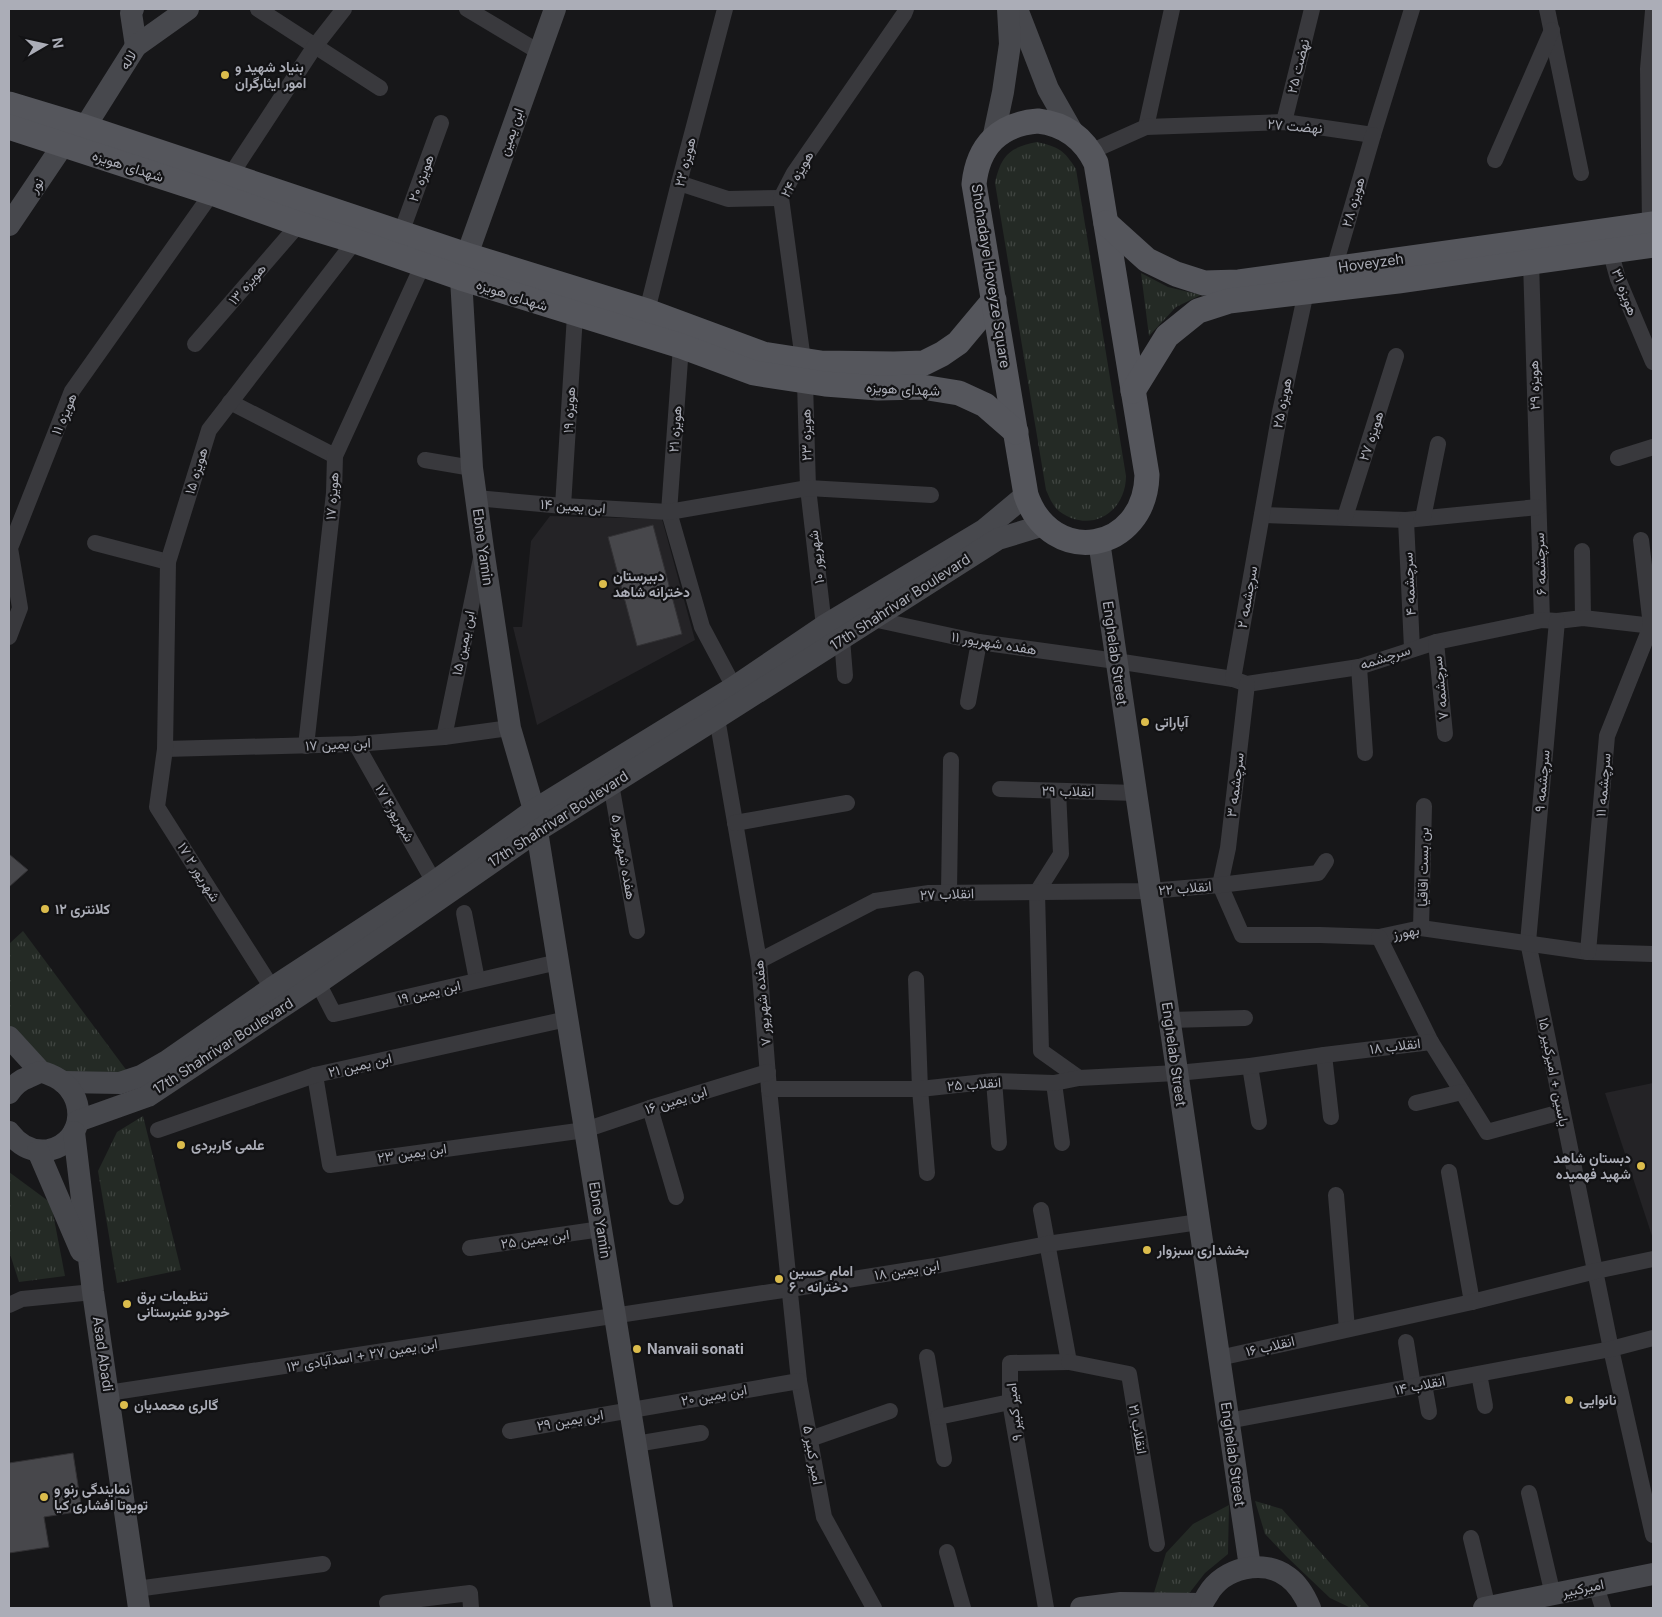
<svg xmlns="http://www.w3.org/2000/svg" width="1662" height="1617" viewBox="0 0 1662 1617" font-family="Inter,Vazirmatn,sans-serif">
	<style>
		.built { fill: #242326 }
		.grass { fill: url(#grass-tufts) }
		.building { fill: #47474b; stroke: #323134 }
		.lines { fill: none; stroke-linecap: round; stroke-linejoin: round }
		.street { stroke: #39393d; stroke-width: 16 }
		.secondary { stroke: #47484d; stroke-width: 22 }
		.primary { stroke: #55565c; stroke-width: 25 }
		.poi-dot { fill: #dbbc4c; stroke: #121214; stroke-width: 2 }
		.labels { text-anchor: middle; stroke-width: 4.5; stroke-linejoin: round; paint-order: stroke }
		.street-label { font-size: 14px; fill: #abadb7; stroke: #121214 }
		.poi-label { font-size: 14px; font-weight: bold; fill: #abadb7; stroke: #121214; text-anchor: start }
	</style>
	<defs>
		<pattern id="grass-tufts" width="24" height="20" patternUnits="userSpaceOnUse" patternTransform="scale(1.25)"><rect width="24" height="20" fill="#242a25"/><path d="M3 7l-1-3M5 7V3M7 7l1-3M15 17l-1-3M17 17v-4M19 17l1-3" fill="none" stroke="#414642"/></pattern>
	</defs>
	<rect width="100%" height="100%" fill="#171719"/>
	<g class="built">
		<polygon points="550,516 662,519 695,640 537,725 513,627 522,627 531,541"/>
		<polygon points="1653,1083 1653,1239 1605,1093"/>
	</g>
	<g class="grass">
		<path d="M1037,142C1059,147 1064,150 1076,169L1126,476C1126,506 1101,529 1071,518C1064,515 1057,511 1053,504C1050,500 1048,494 1046,490L995,183C1001,155 1010,147 1037,142Z"/>
		<polygon points="1141,273 1168,287 1201,295 1176,307 1149,336"/>
		<polygon points="23,931 130,1075 60,1075 29,1047 9,1025 9,944"/>
		<polygon points="143,1116 181,1270 117,1283 98,1171 117,1132"/>
		<polygon points="9,1172 51,1203 65,1276 19,1282 9,1251"/>
		<polygon points="1255,1501 1282,1509 1370,1608 1351,1608 1330,1598 1287,1557 1265,1534"/>
		<polygon points="1229,1505 1228,1554 1205,1573 1187,1596 1153,1596 1166,1553 1193,1524"/>
	</g>
	<g class="building">
		<polygon points="653,525 682,634 637,646 608,537"/>
		<polygon points="9,854 28,870 9,887"/>
		<polygon points="73,1453 82,1511 44,1517 49,1547 9,1553 9,1463"/>
	</g>
	<g class="lines">
		<g class="street">
			<polyline points="258,9 380,88"/>
			<polyline points="467,9 539,52"/>
			<polyline points="1547,9 1581,173"/>
			<polyline points="1284,122 1312,9"/>
			<polyline points="1146,127 1172,9"/>
			<polyline points="1090,152 1146,127 1284,122 1373,135 1412,9"/>
			<polyline points="1495,160 1552,30"/>
			<polyline points="230,176 315,46 344,9"/>
			<polyline points="679,183 728,199 781,198"/>
			<polyline points="1650,224 1648,69 1653,11"/>
			<polyline points="401,233 441,123"/>
			<polyline points="1610,250 1618,279 1653,362"/>
			<polyline points="1531,262 1542,620"/>
			<polyline points="1334,269 1373,135"/>
			<polyline points="647,311 679,183 725,9"/>
			<polyline points="195,344 299,224"/>
			<polyline points="681,346 669,512 702,627 734,687"/>
			<polyline points="803,360 781,198 794,173 904,14 906,9"/>
			<polyline points="805,382 808,488 824,626"/>
			<polyline points="230,402 335,456"/>
			<polyline points="1618,458 1653,447"/>
			<polyline points="425,460 472,468"/>
			<polyline points="476,498 563,506 669,512 808,488 931,495"/>
			<polyline points="563,506 575,315"/>
			<polyline points="1262,515 1406,520 1538,507"/>
			<polyline points="1345,517 1396,356"/>
			<polyline points="1423,518 1438,444"/>
			<polyline points="1406,520 1412,649"/>
			<polyline points="95,543 168,562"/>
			<polyline points="1582,551 1583,618"/>
			<polyline points="873,619 979,642 1116,661 1233,679 1247,684 1359,667 1436,642 1542,620 1557,621 1583,618 1653,626"/>
			<polyline points="1557,621 1528,942 1611,1349 1653,1535"/>
			<polyline points="9,637 20,608 10,548 72,391 212,193"/>
			<polyline points="842,639 845,676"/>
			<polyline points="1436,642 1445,734"/>
			<polyline points="1359,667 1365,753"/>
			<polyline points="1233,679 1280,412 1306,292"/>
			<polyline points="968,702 979,642"/>
			<polyline points="717,718 759,961 769,1089 799,1381 824,1517 874,1608"/>
			<polyline points="444,737 481,558"/>
			<polyline points="356,744 434,882"/>
			<polyline points="306,746 334,493 335,456 423,264"/>
			<polyline points="165,749 356,744 444,737 510,728"/>
			<polyline points="611,784 637,931"/>
			<polyline points="1000,789 1136,793"/>
			<polyline points="1058,791 1061,854 1037,892 1041,1051 1079,1078"/>
			<polyline points="735,823 847,803"/>
			<polyline points="1220,885 1242,935 1320,935 1379,937 1421,928 1588,952 1653,954"/>
			<polyline points="1220,885 1228,848 1247,684"/>
			<polyline points="949,892 951,760"/>
			<polyline points="464,913 477,980"/>
			<polyline points="1421,928 1424,806"/>
			<polyline points="1379,937 1431,1042"/>
			<polyline points="1588,952 1607,736 1651,626 1641,540"/>
			<polyline points="759,961 875,901 929,893 1150,891 1220,885 1318,873 1326,861"/>
			<polyline points="916,979 920,1089 927,1173"/>
			<polyline points="318,983 334,1014 558,962"/>
			<polyline points="272,988 157,807 165,749 168,562 209,430 355,241"/>
			<polyline points="1169,1020 1245,1018"/>
			<polyline points="1324,1055 1331,1117"/>
			<polyline points="1250,1066 1259,1122"/>
			<polyline points="315,1075 330,1165 585,1130 650,1108 768,1072"/>
			<polyline points="994,1081 999,1143"/>
			<polyline points="1054,1083 1062,1143"/>
			<polyline points="769,1089 920,1089 994,1081 1054,1083 1079,1078 1177,1073 1250,1066 1324,1055 1431,1042 1487,1132 1561,1112"/>
			<polyline points="1416,1103 1462,1092"/>
			<polyline points="650,1108 676,1197"/>
			<polyline points="158,1130 315,1075 567,1019"/>
			<polyline points="1449,1172 1472,1302"/>
			<polyline points="1336,1195 1347,1329"/>
			<polyline points="1041,1210 1069,1362 1010,1363 1010,1402 1046,1608"/>
			<polyline points="470,1248 601,1229"/>
			<polyline points="9,1305 22,1299 93,1292"/>
			<polyline points="1406,1342 1413,1386"/>
			<polyline points="927,1357 944,1459"/>
			<polyline points="1219,1358 1472,1302 1596,1271 1653,1259"/>
			<polyline points="1069,1362 1129,1374 1157,1544"/>
			<polyline points="1479,1374 1485,1406"/>
			<polyline points="1424,1384 1429,1412"/>
			<polyline points="108,1393 790,1289 935,1266 1047,1244 1199,1222"/>
			<polyline points="938,1417 1010,1402"/>
			<polyline points="1228,1421 1611,1349 1653,1338"/>
			<polyline points="510,1431 799,1381"/>
			<polyline points="810,1439 890,1411"/>
			<polyline points="636,1444 701,1433"/>
			<polyline points="1529,1493 1553,1595"/>
			<polyline points="1471,1538 1488,1608"/>
			<polyline points="947,1552 963,1608"/>
			<polyline points="1596,1586 1603,1608"/>
			<polyline points="136,1589 323,1564"/>
			<polyline points="387,1603 470,1593 471,1608"/>
		</g>
		<g class="secondary">
			<polyline points="133,9 131,13 136,46"/>
			<polyline points="1017,9 1048,89 1073,133"/>
			<polyline points="85,127 136,46 188,9"/>
			<polyline points="993,139 1003,92 1010,44 1008,9"/>
			<polyline points="9,225 63,145"/>
			<polyline points="467,255 555,9"/>
			<polyline points="461,278 472,468 483,549 510,728 534,810 537,831 662,1608"/>
			<polyline points="1099,541 1250,1567"/>
			<polyline points="9,1037 41,1072"/>
			<polyline points="63,1082 120,1083 141,1076 167,1061 272,988 434,882 534,810 734,687 824,626 984,530 1026,495"/>
			<path d="M9,1093C14,1085 20,1080 29,1077C33,1075 37,1073 40,1072C45,1072 51,1075 55,1077C87,1093 87,1141 49,1150C32,1153 19,1145 9,1132"/>
			<polyline points="78,1121 148,1096 318,983 537,831 717,718 998,539 1044,525"/>
			<polyline points="74,1132 93,1292 139,1608"/>
			<polyline points="38,1151 81,1251"/>
			<polyline points="1081,1608 1121,1603 1202,1604"/>
			<path d="M1201,1608C1202,1603 1205,1599 1208,1594C1223,1568 1263,1558 1288,1577C1299,1585 1305,1596 1310,1608"/>
			<polyline points="1484,1608 1653,1574"/>
		</g>
		<g class="primary">
			<polyline points="9,104 85,127 467,255 647,311 763,354 821,363 894,364 924,363 942,354 958,343 994,300"/>
			<path d="M1038,121C1065,124 1084,138 1096,163L1147,475C1145,553 1051,568 1026,495L974,184C978,146 999,124 1038,121Z"/>
			<polyline points="9,127 212,193 299,224 355,241 461,278 681,346 754,373 825,384 878,388 922,387 959,393 985,405 1016,432"/>
			<polyline points="1106,223 1147,260 1176,274 1204,283 1239,282 1653,224"/>
			<polyline points="1133,391 1167,336 1198,311 1229,301 1398,281 1653,245"/>
		</g>
	</g>
	<g class="poi-dot">
		<circle cx="225" cy="75" r="5"/>
		<circle cx="603" cy="584" r="5"/>
		<circle cx="1145" cy="722" r="5"/>
		<circle cx="45" cy="909" r="5"/>
		<circle cx="181" cy="1145" r="5"/>
		<circle cx="1641" cy="1166" r="5"/>
		<circle cx="1147" cy="1250" r="5"/>
		<circle cx="779" cy="1279" r="5"/>
		<circle cx="127" cy="1304" r="5"/>
		<circle cx="637" cy="1349" r="5"/>
		<circle cx="1569" cy="1400" r="5"/>
		<circle cx="124" cy="1405" r="5"/>
		<circle cx="44" cy="1497" r="5"/>
	</g>
	<g class="labels">
		<g class="street-label">
			<text transform="translate(128 60) rotate(-57)" y="5">لاله</text>
			<text transform="translate(1298 66) rotate(-76)" y="5">نهضت ۲۵</text>
			<text transform="translate(1295 126) rotate(5)" y="5">نهضت ۲۷</text>
			<text transform="translate(511 132) rotate(-71)" y="5">ابن یمین</text>
			<text transform="translate(685 162) rotate(-76)" y="5">هویزه ۲۲</text>
			<text transform="translate(128 166) rotate(18)" y="5">شهدای هویزه</text>
			<text transform="translate(797 174) rotate(-60)" y="5">هویزه ۲۴</text>
			<text transform="translate(421 178) rotate(-70)" y="5">هویزه ۲۰</text>
			<text transform="translate(36 185) rotate(-56)" y="5">نور</text>
			<text transform="translate(1353 202) rotate(-74)" y="5">هویزه ۲۸</text>
			<text transform="translate(1371 263) rotate(-8)" y="5">Hoveyzeh</text>
			<text transform="translate(991 276) rotate(81)" y="5">Shohadaye Hoveyze Square</text>
			<text transform="translate(247 284) rotate(-49)" y="5">هویزه ۱۳</text>
			<text transform="translate(1625 292) rotate(69)" y="5">هویزه ۳۱</text>
			<text transform="translate(512 295) rotate(18)" y="5">شهدای هویزه</text>
			<text transform="translate(1534 385) rotate(-92)" y="5">هویزه ۲۹</text>
			<text transform="translate(903 389) rotate(3)" y="5">شهدای هویزه</text>
			<text transform="translate(1282 403) rotate(-79)" y="5">هویزه ۲۵</text>
			<text transform="translate(569 410) rotate(-87)" y="5">هویزه ۱۹</text>
			<text transform="translate(64 414) rotate(-67)" y="5">هویزه ۱۱</text>
			<text transform="translate(675 429) rotate(-86)" y="5">هویزه ۲۱</text>
			<text transform="translate(806 435) rotate(-91)" y="5">هویزه ۲۳</text>
			<text transform="translate(1371 436) rotate(-72)" y="5">هویزه ۲۷</text>
			<text transform="translate(196 471) rotate(-73)" y="5">هویزه ۱۵</text>
			<text transform="translate(332 496) rotate(-86)" y="5">هویزه ۱۷</text>
			<text transform="translate(573 506) rotate(4)" y="5">ابن یمین ۱۴</text>
			<text transform="translate(483 547) rotate(82)" y="5">Ebne Yamin</text>
			<text transform="translate(816 557) rotate(-97)" y="5">شهریور ۱۰</text>
			<text transform="translate(1540 564) rotate(-92)" y="5">سرچشمه ۶</text>
			<text transform="translate(1409 584) rotate(-93)" y="5">سرچشمه ۴</text>
			<text transform="translate(1247 597) rotate(-80)" y="5">سرچشمه ۲</text>
			<text transform="translate(900 602) rotate(-33)" y="5">17th Shahrivar Boulevard</text>
			<text transform="translate(463 643) rotate(-78)" y="5">ابن یمین ۱۵</text>
			<text transform="translate(994 643) rotate(9)" y="5">هفده شهریور ۱۱</text>
			<text transform="translate(1115 653) rotate(82)" y="5">Enghelab Street</text>
			<text transform="translate(1385 657) rotate(-18)" y="5">سرچشمه</text>
			<text transform="translate(1440 688) rotate(-96)" y="5">سرچشمه ۷</text>
			<text transform="translate(338 744) rotate(-3)" y="5">ابن یمین ۱۷</text>
			<text transform="translate(1542 781) rotate(-85)" y="5">سرچشمه ۹</text>
			<text transform="translate(1235 785) rotate(-83)" y="5">سرچشمه ۳</text>
			<text transform="translate(1603 785) rotate(-85)" y="5">سرچشمه ۱۱</text>
			<text transform="translate(1068 791) rotate(1)" y="5">انقلاب ۲۹</text>
			<text transform="translate(395 813) rotate(60)" y="5">۱۷ شهریور۴</text>
			<text transform="translate(558 819) rotate(-33)" y="5">17th Shahrivar Boulevard</text>
			<text transform="translate(624 857) rotate(80)" y="5">هفده شهریور ۵</text>
			<text transform="translate(1423 867) rotate(-89)" y="5">بن بست اقاقیا</text>
			<text transform="translate(199 872) rotate(58)" y="5">۱۷ شهریور ۲</text>
			<text transform="translate(1185 888) rotate(-5)" y="5">انقلاب ۲۲</text>
			<text transform="translate(947 894) rotate(-2)" y="5">انقلاب ۲۷</text>
			<text transform="translate(1406 932) rotate(-10)" y="5">بهورز</text>
			<text transform="translate(429 992) rotate(-13)" y="5">ابن یمین ۱۹</text>
			<text transform="translate(762 1003) rotate(-95)" y="5">هفده شهریور ۷</text>
			<text transform="translate(223 1046) rotate(-33)" y="5">17th Shahrivar Boulevard</text>
			<text transform="translate(1395 1046) rotate(-7)" y="5">انقلاب ۱۸</text>
			<text transform="translate(1174 1054) rotate(82)" y="5">Enghelab Street</text>
			<text transform="translate(360 1065) rotate(-13)" y="5">ابن یمین ۲۱</text>
			<text transform="translate(1554 1072) rotate(79)" y="5">یاسین + امیرکبیر ۱۵</text>
			<text transform="translate(974 1084) rotate(-4)" y="5">انقلاب ۲۵</text>
			<text transform="translate(676 1100) rotate(-17)" y="5">ابن یمین ۱۶</text>
			<text transform="translate(412 1153) rotate(-8)" y="5">ابن یمین ۲۳</text>
			<text transform="translate(600 1220) rotate(81)" y="5">Ebne Yamin</text>
			<text transform="translate(535 1239) rotate(-8)" y="5">ابن یمین ۲۵</text>
			<text transform="translate(907 1270) rotate(-9)" y="5">ابن یمین ۱۸</text>
			<text transform="translate(1270 1346) rotate(-13)" y="5">انقلاب ۱۶</text>
			<text transform="translate(103 1354) rotate(82)" y="5">Asad Abadi</text>
			<text transform="translate(362 1355) rotate(-9)" y="5">ابن یمین ۲۷ + اسدآبادی ۱۳</text>
			<text transform="translate(1420 1385) rotate(-11)" y="5">انقلاب ۱۴</text>
			<text transform="translate(714 1395) rotate(-10)" y="5">ابن یمین ۲۰</text>
			<text transform="translate(1014 1412) rotate(-96)" y="5">امیر کبیر ۹</text>
			<text transform="translate(570 1420) rotate(-10)" y="5">ابن یمین ۲۹</text>
			<text transform="translate(1138 1429) rotate(80)" y="5">انقلاب ۲۱</text>
			<text transform="translate(1233 1454) rotate(82)" y="5">Enghelab Street</text>
			<text transform="translate(813 1455) rotate(80)" y="5">امیر کبیر ۵</text>
			<text transform="translate(1583 1588) rotate(-12)" y="5">امیرکبیر</text>
		</g>
		<g class="poi-label">
			<text x="235" y="72">بنیاد شهید و<tspan x="235" dy="16">امور ایثارگران</tspan></text>
			<text x="613" y="581">دبیرستان<tspan x="613" dy="16">دخترانه شاهد</tspan></text>
			<text x="1155" y="727">آپاراتی</text>
			<text x="55" y="914">کلانتری ۱۲</text>
			<text x="191" y="1150">علمی کاربردی</text>
			<text x="1631" y="1163" text-anchor="end">دبستان شاهد<tspan x="1631" dy="16">شهید فهمیده</tspan></text>
			<text x="1157" y="1255">بخشداری سبزوار</text>
			<text x="789" y="1276">امام حسین<tspan x="789" dy="16">۶ . دخترانه</tspan></text>
			<text x="137" y="1301">تنظیمات برق<tspan x="137" dy="16">خودرو عنبرستانی</tspan></text>
			<text x="647" y="1354">Nanvaii sonati</text>
			<text x="1579" y="1405">نانوایی</text>
			<text x="134" y="1410">گالری محمدیان</text>
			<text x="54" y="1494">نمایندگی رنو و<tspan x="54" dy="16">تویوتا افشاری کیا</tspan></text>
		</g>
	</g>
	<rect width="1662" height="1617" fill="none" stroke="#abadb7" stroke-width="20"/>
	<g transform="translate(45 45) rotate(81)" stroke="#121214" stroke-width="4" paint-order="stroke">
	<path d="M0-4L9 19L0 12L-9 19Z" fill="#abadb7"/>
	<text y="-8" font-size="14" font-weight="bold" text-anchor="middle" fill="#abadb7">N</text>
	</g>
</svg>
